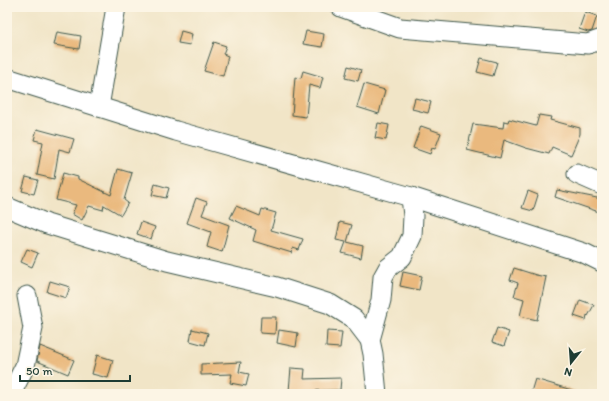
<svg xmlns="http://www.w3.org/2000/svg" width="609" height="401" viewBox="0 0 609 401" font-family="Itim,sans-serif">
	<style>
		.building { fill: #eab97e }
		.lines { fill: none; stroke-linecap: round; stroke-linejoin: round }
		.minor-casing { stroke: #3e564a; stroke-width: 21 }
		.minor { stroke: #fff; stroke-width: 19 }
	</style>
	<rect width="100%" height="100%" fill="#fcf5e5"/>
	<filter id="ink" filterUnits="userSpaceOnUse"><feTurbulence type="fractalNoise" baseFrequency=".025" numOctaves="2"/><feDisplacementMap in="SourceGraphic" scale="8" xChannelSelector="R" yChannelSelector="G"/><feConvolveMatrix kernelMatrix="1 2 1 2 8 2 1 2 1" color-interpolation-filters="sRGB"/></filter>
	<filter id="wash" filterUnits="userSpaceOnUse"><feTurbulence type="fractalNoise" baseFrequency=".012" numOctaves="4" result="noise"/><feDisplacementMap in="SourceGraphic" scale="16" xChannelSelector="R" yChannelSelector="G"/><feGaussianBlur stdDeviation="0.9" result="paint"/><feColorMatrix in="noise" values="0 0 0 0 0 0 0 0 0 0 0 0 0 0 0 0 0 1.4 0 .05"/><feComposite in="paint" operator="in"/></filter>
	<g filter="url(#wash)">
		<rect width="100%" height="100%" fill="#f1e5c7"/>
		<g id="blocks">
			<g class="building">
				<polygon points="585,12 597,16 592,31 588,32 579,29"/>
				<polygon points="181,31 192,34 190,45 178,43"/>
				<polygon points="306,31 324,34 322,47 303,44"/>
				<polygon points="57,32 81,36 79,49 54,45"/>
				<polygon points="214,42 226,46 223,54 228,56 223,76 204,71"/>
				<polygon points="481,58 497,62 493,76 477,72"/>
				<polygon points="348,66 361,70 358,81 345,78"/>
				<polygon points="303,71 323,77 320,88 309,85 306,117 292,115 295,77 301,78"/>
				<polygon points="364,84 385,90 379,114 357,107"/>
				<polygon points="415,98 431,102 428,113 412,109"/>
				<polygon points="539,115 551,117 550,120 580,128 580,134 571,155 552,147 549,154 526,148 504,140 500,158 467,150 473,124 503,128 504,121 508,122 509,119 536,126"/>
				<polygon points="378,123 389,125 386,140 375,138"/>
				<polygon points="421,126 441,133 435,149 432,148 430,154 413,148"/>
				<polygon points="37,129 74,139 70,152 59,149 54,179 37,175 43,142 34,140"/>
				<polygon points="118,169 132,173 124,200 128,203 121,215 104,205 103,210 89,206 82,220 72,214 76,205 56,200 63,173 78,177 78,179 111,195"/>
				<polygon points="26,177 38,180 34,194 22,191"/>
				<polygon points="155,184 169,188 166,198 152,195"/>
				<polygon points="557,190 602,199 602,213 555,197"/>
				<polygon points="528,191 538,195 533,211 522,208"/>
				<polygon points="196,198 207,202 202,215 229,225 222,252 207,247 211,232 187,223"/>
				<polygon points="236,206 260,216 262,209 276,213 271,230 303,239 299,250 293,248 292,253 253,241 256,230 230,218"/>
				<polygon points="141,222 155,227 151,239 137,234"/>
				<polygon points="340,222 352,225 347,242 363,246 361,258 342,253 346,242 336,240"/>
				<polygon points="27,249 38,253 32,267 21,262"/>
				<polygon points="514,268 536,275 546,277 537,320 520,316 524,299 514,296 518,283 510,280"/>
				<polygon points="403,272 422,276 419,290 400,286"/>
				<polygon points="50,281 70,287 66,298 47,292"/>
				<polygon points="580,300 594,305 588,316 587,315 586,320 574,316"/>
				<polygon points="261,317 276,317 275,334 260,333"/>
				<polygon points="497,328 509,332 504,346 492,342"/>
				<polygon points="192,329 208,333 205,345 190,341"/>
				<polygon points="279,330 298,333 296,347 277,343"/>
				<polygon points="327,331 342,332 340,348 326,347"/>
				<polygon points="40,346 74,360 68,374 37,361"/>
				<polygon points="97,355 113,360 108,378 92,374"/>
				<polygon points="241,362 239,372 249,374 246,386 230,383 232,374 201,375 201,364"/>
				<polygon points="291,368 305,369 304,379 341,378 340,390 289,391"/>
				<polygon points="535,379 575,391 575,394 537,394 531,392"/>
			</g>
		</g>
	</g>
	<g filter="url(#ink)">
		<use href="#blocks" fill-opacity="0" stroke="#3e564a" stroke-width="1"/>
		<g class="lines">
			<defs>
				<g id="minor">
					<polyline points="341,7 400,28 588,44 602,39"/>
					<polyline points="7,78 176,131 411,197 584,253 602,262"/>
					<polyline points="99,107 116,7"/>
					<polyline points="577,174 602,185"/>
					<polyline points="7,207 47,224 167,261 277,287 330,304 354,319 370,340 373,354 377,394"/>
					<polyline points="370,340 381,300 383,277 388,268 402,257 412,236 413,216 411,197"/>
					<polyline points="11,394 25,366 33,328 27,296"/>
				</g>
			</defs>
			<use href="#minor" class="minor-casing"/>
			<use href="#minor" class="minor"/>
		</g>
	</g>
	<rect width="609" height="401" fill="none" stroke="#fcf5e5" stroke-width="24"/>
	<g transform="translate(571 363) rotate(197)" stroke="#fcf5e5" stroke-width="3" paint-order="stroke">
	<path d="M0-3L7 15L0 10L-7 15Z" fill="#1f3d34"/>
	<text y="-6" font-size="11" font-weight="bold" text-anchor="middle" fill="#1f3d34">N</text>
	</g>
	<path d="M20 375v6h110v-6" fill="none" stroke="#1f3d34" stroke-width="2"/>
	<text x="26" y="375" font-size="12" fill="#1f3d34" stroke="#fcf5e5" stroke-width="3" paint-order="stroke">50 m</text>
</svg>
